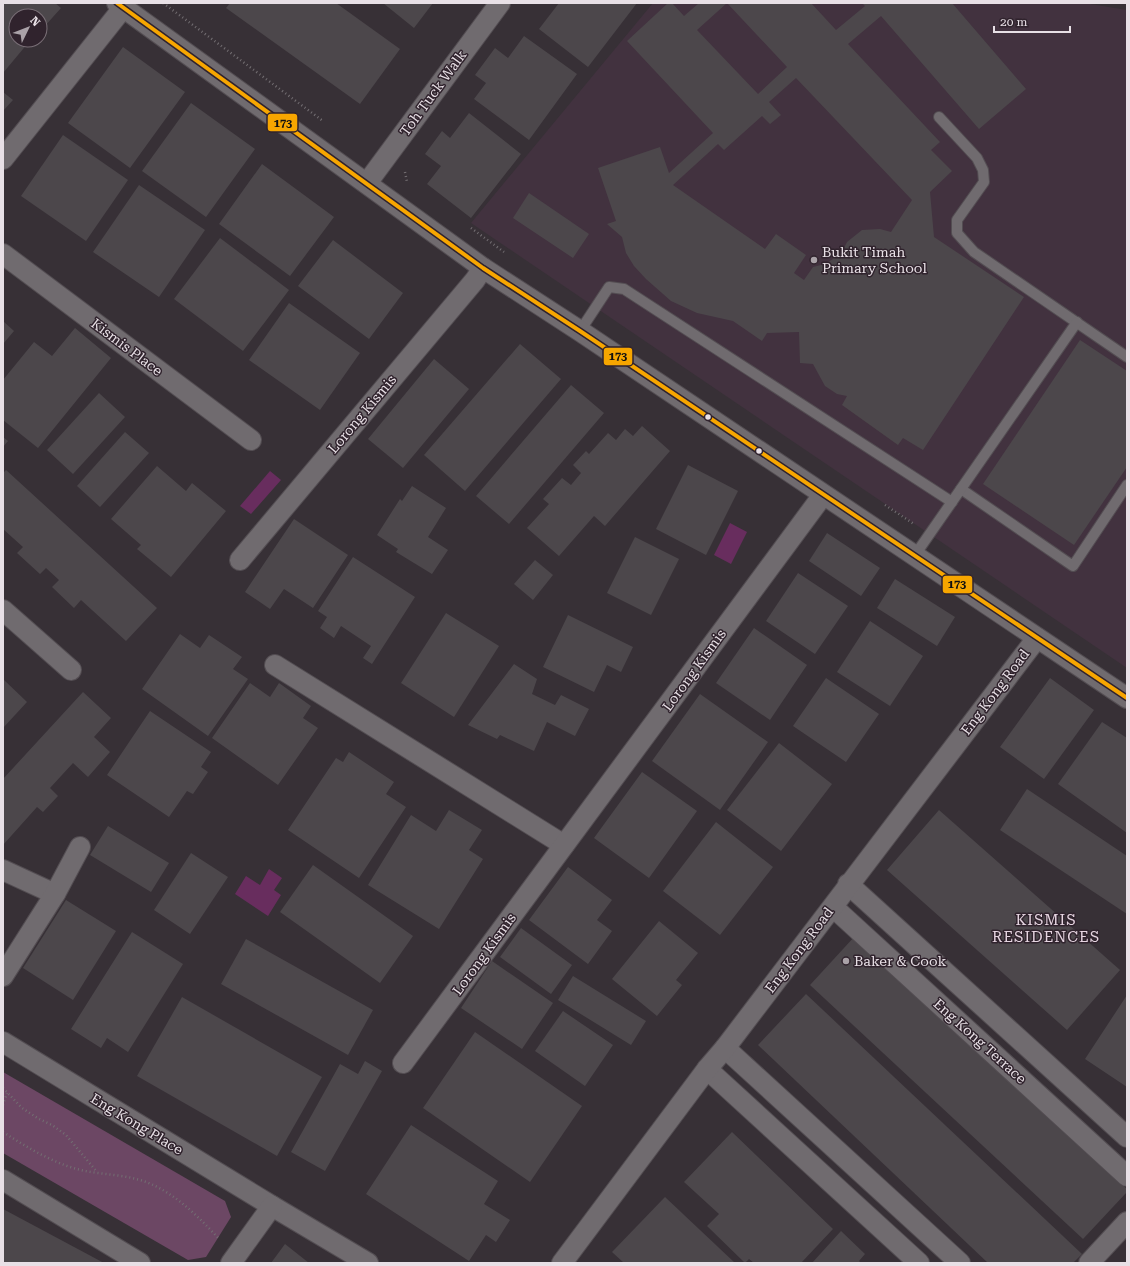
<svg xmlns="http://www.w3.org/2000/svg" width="1130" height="1266" viewBox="0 0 1130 1266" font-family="'Roboto Serif',serif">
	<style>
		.built { fill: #42323f }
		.green { fill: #6c4764 }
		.water { fill: #682d5e }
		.building { fill: #4c474b; fill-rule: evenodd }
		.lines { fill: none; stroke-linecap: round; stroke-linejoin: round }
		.lane-casing { stroke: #534d52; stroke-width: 12 }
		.street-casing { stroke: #534d52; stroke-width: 22 }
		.path { stroke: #736e72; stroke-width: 2.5; stroke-dasharray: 1 3; stroke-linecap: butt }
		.lane { stroke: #706b6f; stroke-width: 10 }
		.street { stroke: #706b6f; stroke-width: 20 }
		.bus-1-casing { stroke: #30232d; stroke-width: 7 }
		.bus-1 { stroke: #f7a600; stroke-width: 4 }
		.poi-dot { fill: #aaa2a8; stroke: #30232d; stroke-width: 1.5 }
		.bus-dot { fill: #e8e0e6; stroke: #30232d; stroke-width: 1.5 }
		.labels { text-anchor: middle; stroke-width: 3; stroke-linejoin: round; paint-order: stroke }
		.street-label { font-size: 14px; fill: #e8e0e6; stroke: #30232d }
		.poi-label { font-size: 14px; fill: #e8e0e6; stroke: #30232d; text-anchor: start }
		.neighbourhood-label { font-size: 15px; letter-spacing: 1px; fill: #e6d5e1; stroke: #30232d }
		.line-badge { stroke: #30232d; stroke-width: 1.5 }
		.pale-badge-label { font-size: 11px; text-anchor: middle; font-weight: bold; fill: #111 }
	</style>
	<rect width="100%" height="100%" fill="#373036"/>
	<polygon class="built" points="653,3 1084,3 1127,10 1127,668 471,223"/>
	<polygon class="green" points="3,1072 225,1201 231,1217 206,1257 188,1260 3,1153"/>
	<g class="water">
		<polygon points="270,471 281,480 251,514 240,506"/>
		<polygon points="730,523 747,532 731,564 714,555"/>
		<polygon points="269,869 282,878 274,890 281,895 268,916 235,894 246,876 260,885"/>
	</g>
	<g class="building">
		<polygon points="3,3 55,3 61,8 44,27 40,23 40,16 32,16 29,13 26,16 16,16 16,28 14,31 16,34 16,40 24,40 28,43 3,73"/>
		<polygon points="230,3 336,3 400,49 360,104 226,8"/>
		<polygon points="383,3 433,3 414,28"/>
		<polygon points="559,3 637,3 588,67 539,29"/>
		<path d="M668,3H672L684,16L699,3H727L697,30L758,94L787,67L727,3H811L836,30L865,6L862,3H952L1026,89L979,129L881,16L848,44L940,142L931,150L952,171L930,192L934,237L1024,297L923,450L903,438L898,445L842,405L847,396L837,394L825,386L813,364L800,363L799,332L767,333L762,341L733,321L697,313L671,301L646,279L634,266L626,253L622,237L607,224L616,221L598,168L660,147L669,173L713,133L627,41ZM796,78L912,200L891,232L880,229L862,230L847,242L842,252L833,259L825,264L813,267L804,280L794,273L806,255L776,234L765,249L673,185L718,144L724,150L762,116L770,124L781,115L769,102Z"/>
		<polygon points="524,36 577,74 529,140 474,99 486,83 475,75 495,48 508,58"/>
		<polygon points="123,47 185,92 130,168 68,123"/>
		<polygon points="3,92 13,100 3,111"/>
		<polygon points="191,103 255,149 206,217 142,171"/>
		<polygon points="469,113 521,154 471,218 427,184 441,166 425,154 442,131 450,138"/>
		<polygon points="63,135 128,180 86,241 21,196"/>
		<polygon points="262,164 334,217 290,276 219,224"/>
		<polygon points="139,185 205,230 159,297 93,252"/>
		<polygon points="529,193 589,234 573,258 513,218"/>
		<polygon points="220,238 289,290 243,351 174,299"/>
		<polygon points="333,240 403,293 369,339 298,286"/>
		<polygon points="289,303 360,353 320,410 249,360"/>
		<polygon points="3,321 14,331 3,344"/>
		<polygon points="75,328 111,358 38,448 3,420 3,380 34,342 52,356"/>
		<polygon points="1080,340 1127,371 1127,467 1074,545 983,484"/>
		<polygon points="520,344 561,379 465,491 424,455"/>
		<polygon points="434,359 469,389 403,468 368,439"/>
		<polygon points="571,385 604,413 509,524 476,496"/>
		<polygon points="99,393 125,417 73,474 47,450"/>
		<polygon points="642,426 670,451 605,526 594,516 559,556 527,528 549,504 543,499 562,478 571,485 581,473 573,465 586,451 589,454 608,433 616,440 625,429 633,436"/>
		<polygon points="125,432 149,453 100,507 77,486"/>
		<polygon points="3,437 8,441 3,447"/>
		<polygon points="688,465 738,491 706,555 656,529"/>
		<polygon points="157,466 186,491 192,483 226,511 171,577 137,549 141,545 111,519"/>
		<polygon points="6,470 157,608 126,641 81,600 74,608 52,587 59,580 46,568 40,574 17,553 23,547 3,529 3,473"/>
		<polygon points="412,486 446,508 428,537 448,550 432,574 396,552 398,549 377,535 400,499 402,501"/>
		<polygon points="294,519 348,555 313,608 284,589 270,609 245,592"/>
		<polygon points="827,533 880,568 861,596 809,561"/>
		<polygon points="635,537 679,559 651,615 607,593"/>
		<polygon points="353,557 415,597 372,664 363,658 371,646 341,626 334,638 320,628 327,617 318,611"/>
		<polygon points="535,560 553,575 533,600 514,584"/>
		<polygon points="798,573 848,606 815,654 766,621"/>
		<polygon points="895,579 955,617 937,646 877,608"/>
		<polygon points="446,613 499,646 454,717 401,683"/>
		<polygon points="568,615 633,647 621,672 607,665 594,692 543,667"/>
		<polygon points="870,621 923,656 890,706 837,672"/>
		<polygon points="754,628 807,665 770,720 716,683"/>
		<polygon points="180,634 200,648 209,635 242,657 233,669 248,679 208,736 142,689"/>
		<polygon points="514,664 537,679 532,694 555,705 561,695 589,709 575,736 547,722 534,751 500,735 497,739 468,725"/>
		<polygon points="826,678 879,714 846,762 793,726"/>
		<polygon points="1050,678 1094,710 1044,779 1000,747"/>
		<polygon points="3,679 27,702 3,728"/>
		<polygon points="250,683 270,697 279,683 311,706 303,718 318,728 278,785 212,738"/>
		<polygon points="83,692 111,718 94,737 110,752 88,777 73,763 50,788 58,796 43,812 37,807 3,845 3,779"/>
		<polygon points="700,694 768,742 720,810 652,761"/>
		<polygon points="150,711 211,752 201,767 208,772 193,794 187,791 169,817 107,775"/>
		<polygon points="1102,722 1127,738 1127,833 1058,784"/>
		<polygon points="779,743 832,784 781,851 727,810"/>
		<polygon points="349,752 394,782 386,794 406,807 359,878 288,830 336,758 343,762"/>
		<polygon points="642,772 697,811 649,878 594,838"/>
		<polygon points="1027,789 1127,856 1127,914 1000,830"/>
		<polygon points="449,810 482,830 469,850 483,859 439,929 368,885 411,815 436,831"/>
		<polygon points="939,810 1120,970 1067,1030 887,870"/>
		<polygon points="716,822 773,867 720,935 663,891"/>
		<polygon points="108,826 169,863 151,892 90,855"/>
		<polygon points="191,853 228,877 190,934 154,910"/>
		<polygon points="313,865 413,936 380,983 280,912"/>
		<polygon points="568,867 612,900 597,920 612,931 588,964 529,920"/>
		<polygon points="66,900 116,931 73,1000 23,968"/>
		<polygon points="659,921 698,953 676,980 682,985 657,1016 612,979"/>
		<polygon points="521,928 572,965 551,994 500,957"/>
		<polygon points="132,932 183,964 128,1052 107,1038 101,1048 71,1029"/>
		<polygon points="855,936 1127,1189 1127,1192 1083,1239 810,985"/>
		<polygon points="246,939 373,1010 348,1055 221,984"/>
		<polygon points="492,961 553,1003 522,1049 461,1008"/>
		<polygon points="573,976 646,1021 631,1045 558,1000"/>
		<polygon points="806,994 1082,1254 1073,1263 988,1263 758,1045"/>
		<polygon points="1127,995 1127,1087 1085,1059"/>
		<polygon points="182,997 322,1077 277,1156 137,1076"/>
		<polygon points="563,1011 613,1045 585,1086 535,1051"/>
		<polygon points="475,1032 582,1106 530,1182 423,1108"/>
		<polygon points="365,1061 382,1071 325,1171 291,1152 340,1064 358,1074"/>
		<polygon points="411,1125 498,1181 484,1204 510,1220 496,1242 486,1235 469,1261 366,1194"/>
		<polygon points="732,1132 833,1229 801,1263 754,1263 749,1259 745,1263 707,1226 719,1214 684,1182"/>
		<polygon points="665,1197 735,1263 624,1263 612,1252"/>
		<polygon points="3,1209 104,1263 3,1263"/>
		<polygon points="841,1231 865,1254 859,1261 861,1263 812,1263"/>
		<polygon points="285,1244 309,1263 271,1263"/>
	</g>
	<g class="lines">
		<defs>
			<g id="lane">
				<polyline points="939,117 977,158 983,170 984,182 957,220 957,233 974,252 1127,357"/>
				<polyline points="580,331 609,287 624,289 952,502"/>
				<polyline points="961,489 1073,566 1127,485"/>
				<polyline points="915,555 1077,322"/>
			</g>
			<g id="street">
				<polyline points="117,3 483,268 580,331 1127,698"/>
				<polyline points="3,159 123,8"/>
				<polyline points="367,183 500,3"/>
				<polyline points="3,254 251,440"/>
				<polyline points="240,560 475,280 483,268"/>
				<polyline points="3,610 71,670"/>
				<polyline points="275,665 564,845"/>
				<polyline points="3,870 55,894"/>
				<polyline points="848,884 1127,1137"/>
				<polyline points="833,907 1127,1176"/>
				<polyline points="3,976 55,894 80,847"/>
				<polyline points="3,1042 272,1206 368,1263"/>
				<polyline points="725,1048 960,1263"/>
				<polyline points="403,1063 823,495"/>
				<polyline points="707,1069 919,1263"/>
				<polyline points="3,1180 140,1263"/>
				<polyline points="231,1263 272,1206"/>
				<polyline points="562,1263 707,1069 725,1048 1037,638"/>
				<polyline points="1089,1263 1127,1222"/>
			</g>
		</defs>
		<use href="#lane" class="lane-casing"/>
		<use href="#street" class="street-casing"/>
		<g class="path">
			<polyline points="163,3 323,121"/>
			<polyline points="405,172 407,182"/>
			<polyline points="471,228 504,252"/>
			<polyline points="885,505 914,524"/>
			<polyline points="3,1088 22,1108 39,1119 52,1125 66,1135 97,1172"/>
			<polyline points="3,1105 7,1093"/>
			<path d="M3,1132C28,1148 56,1165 85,1171C107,1175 131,1175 151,1184C178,1196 200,1218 219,1239"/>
		</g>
		<use href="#lane" class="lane"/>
		<use href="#street" class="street"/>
		<defs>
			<polyline id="bus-1" points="117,3 483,268 580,331 1127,698"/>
		</defs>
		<use href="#bus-1" class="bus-1-casing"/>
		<use href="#bus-1" class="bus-1"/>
	</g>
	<g class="poi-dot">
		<circle cx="814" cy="260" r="4"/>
		<circle cx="846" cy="961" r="4"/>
	</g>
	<g class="bus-dot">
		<circle cx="708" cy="417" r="3.5"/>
		<circle cx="759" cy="451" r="3.5"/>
	</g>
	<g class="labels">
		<g class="street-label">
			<text transform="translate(433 93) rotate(-54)" y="5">Toh Tuck Walk</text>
			<text transform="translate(127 347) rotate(37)" y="5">Kismis Place</text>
			<text transform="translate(362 414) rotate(-50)" y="5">Lorong Kismis</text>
			<text transform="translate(694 670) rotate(-54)" y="5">Lorong Kismis</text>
			<text transform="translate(995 692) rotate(-53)" y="5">Eng Kong Road</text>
			<text transform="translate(799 950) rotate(-53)" y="5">Eng Kong Road</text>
			<text transform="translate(484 954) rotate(-54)" y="5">Lorong Kismis</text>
			<text transform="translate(980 1041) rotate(42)" y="5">Eng Kong Terrace</text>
			<text transform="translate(137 1124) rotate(31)" y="5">Eng Kong Place</text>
		</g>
		<g class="poi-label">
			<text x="822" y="257">Bukit Timah<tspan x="822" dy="16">Primary School</tspan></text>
			<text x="854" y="966">Baker &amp; Cook</text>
		</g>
		<g class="neighbourhood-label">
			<text x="1046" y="925">KISMIS<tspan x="1046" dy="17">RESIDENCES</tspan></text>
		</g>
	</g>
	<g class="line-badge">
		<rect x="267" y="113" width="31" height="19" rx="4" fill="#f7a600"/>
		<rect x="603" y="347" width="30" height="19" rx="4" fill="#f7a600"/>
		<rect x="942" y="575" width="31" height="19" rx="4" fill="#f7a600"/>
	</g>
	<g class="pale-badge-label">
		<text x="283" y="127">173</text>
		<text x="618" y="360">173</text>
		<text x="957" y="588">173</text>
	</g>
	<rect width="1130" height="1266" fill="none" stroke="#e8e0e6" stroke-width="8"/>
	<g transform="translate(28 28) rotate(47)"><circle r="19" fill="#30232d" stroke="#7a6f77"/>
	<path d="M0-3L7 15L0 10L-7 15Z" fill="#aaa2a8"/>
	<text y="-6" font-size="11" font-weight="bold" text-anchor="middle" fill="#e8e0e6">N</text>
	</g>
	<path d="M994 26v6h76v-6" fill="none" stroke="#e8e0e6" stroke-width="2"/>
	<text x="1000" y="26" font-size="12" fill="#e8e0e6" stroke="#30232d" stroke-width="3" paint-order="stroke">20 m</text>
</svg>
